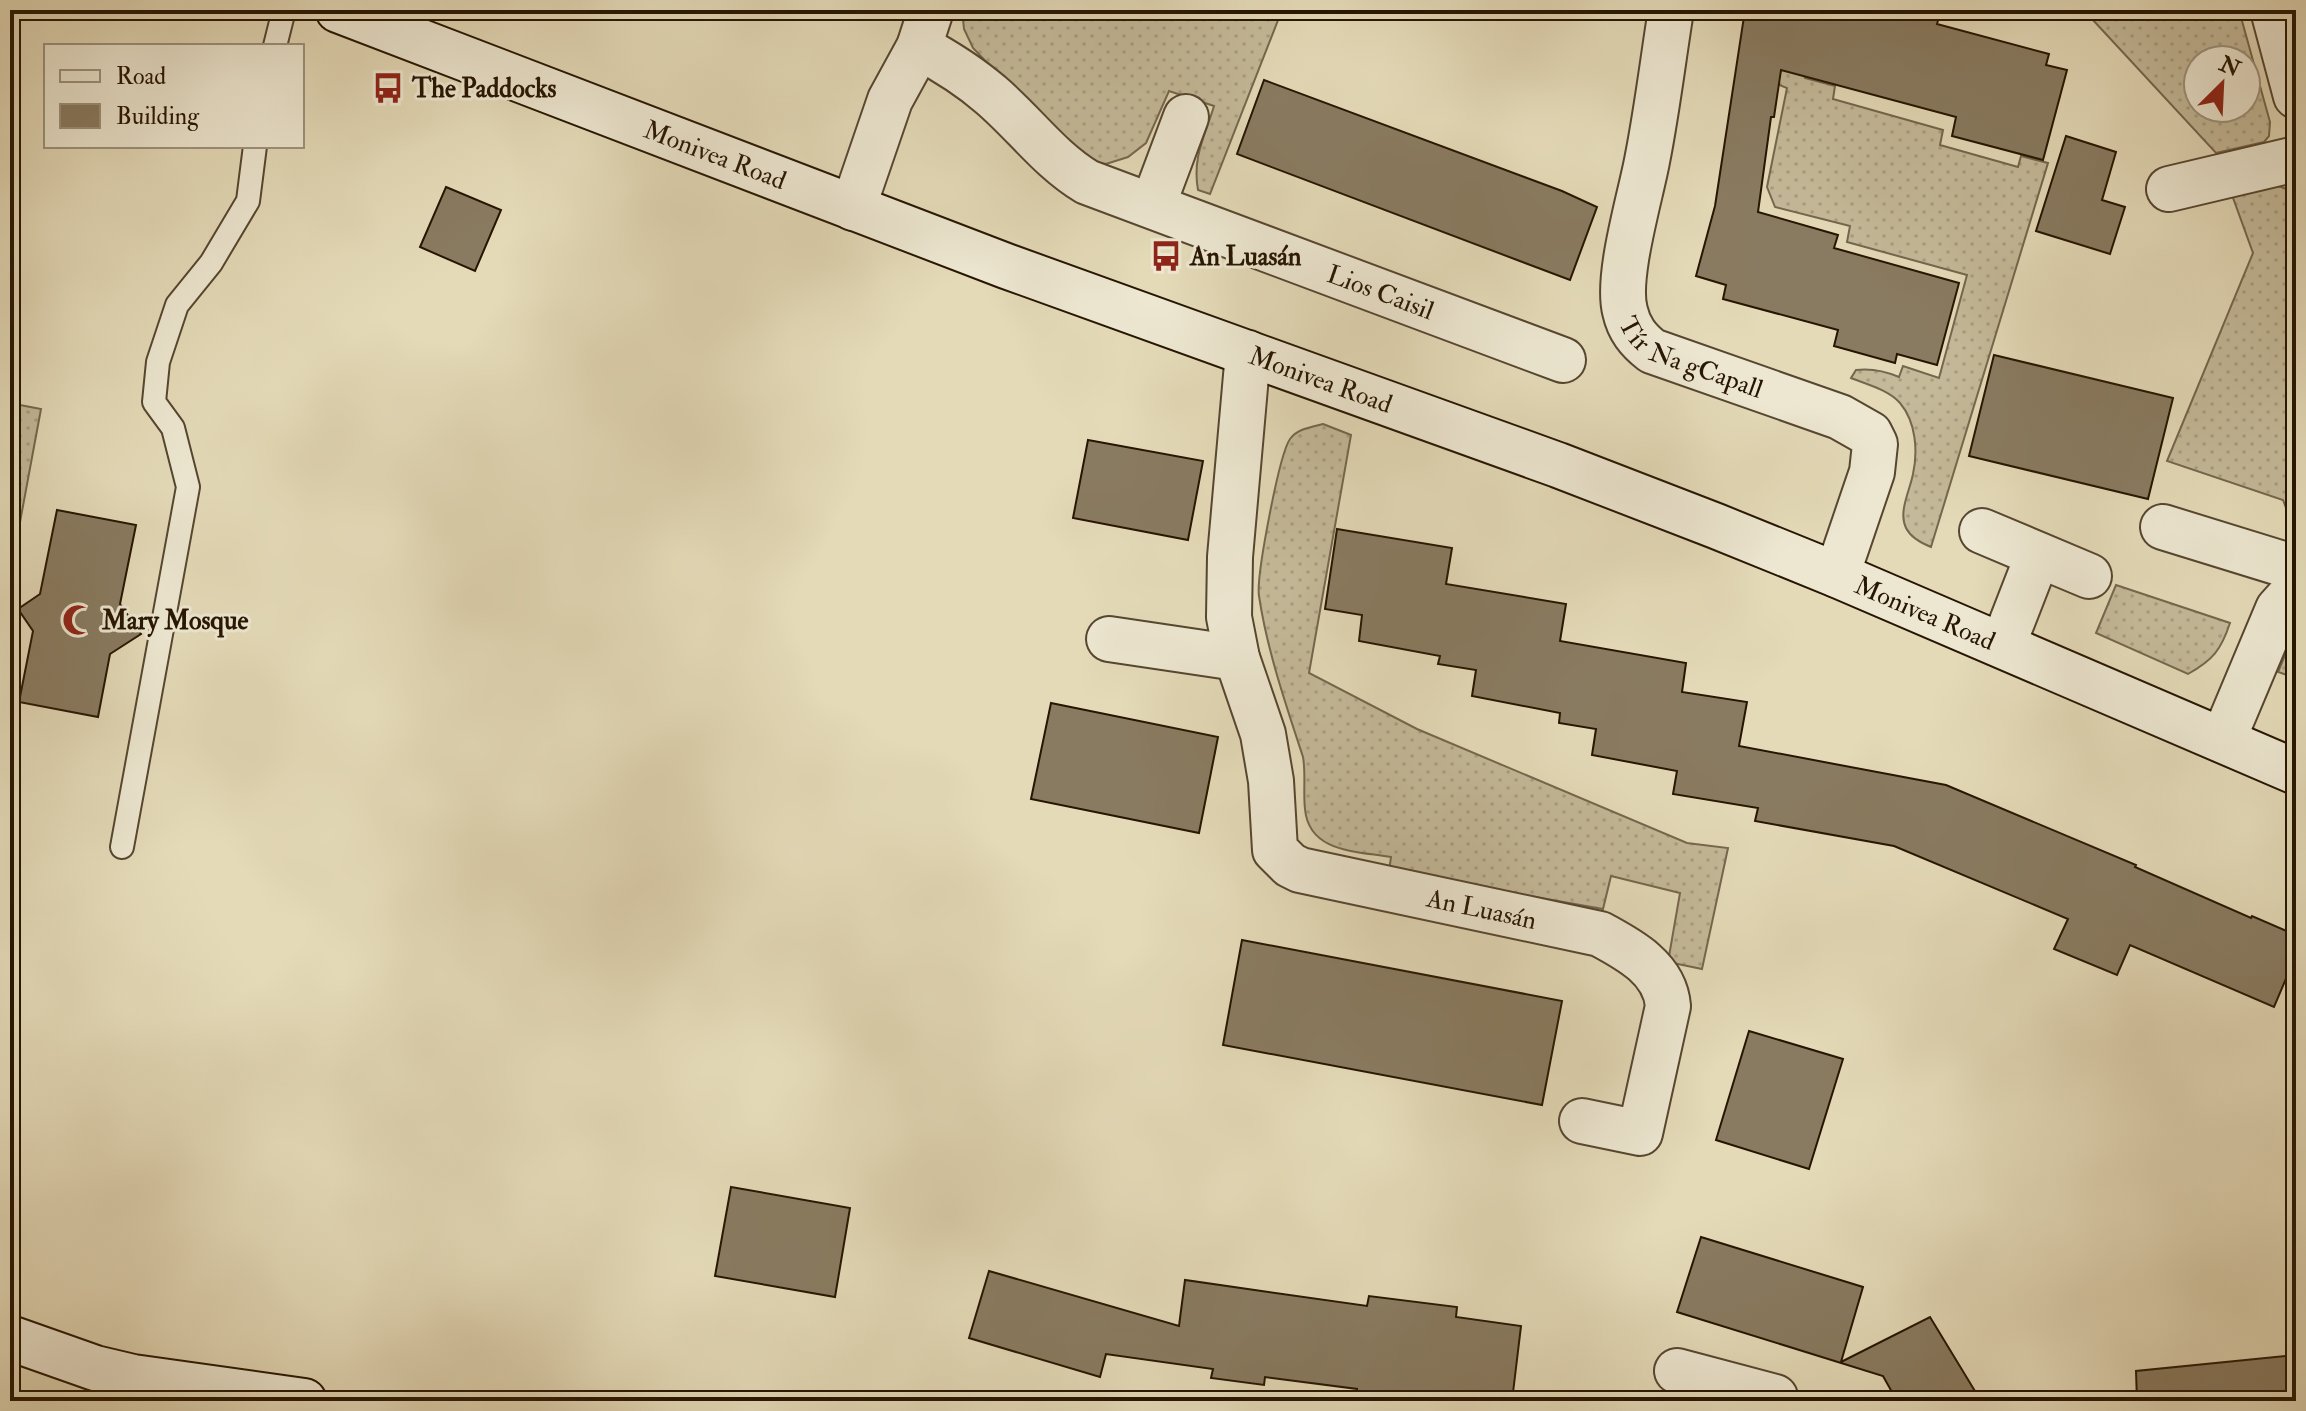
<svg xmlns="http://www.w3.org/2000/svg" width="2306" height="1411" viewBox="0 0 2306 1411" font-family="'IM FELL Double Pica',serif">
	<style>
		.grass { fill: url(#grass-dots); stroke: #75674e; stroke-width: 2; fill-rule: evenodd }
		.building { fill: #897b61; stroke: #261502; stroke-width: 2 }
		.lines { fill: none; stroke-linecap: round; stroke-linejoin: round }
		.lane-casing { stroke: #564630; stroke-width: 26 }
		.street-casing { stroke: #564630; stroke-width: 48 }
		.secondary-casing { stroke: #261502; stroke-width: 48 }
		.lane { stroke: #ede7d1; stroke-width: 22 }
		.street { stroke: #ede7d1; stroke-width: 44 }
		.secondary { stroke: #ede7d1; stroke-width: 44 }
		.labels { text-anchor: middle; stroke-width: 6; stroke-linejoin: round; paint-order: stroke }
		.poi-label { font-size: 26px; font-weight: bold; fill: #261502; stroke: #ede7d1; text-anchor: start }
		.street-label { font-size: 26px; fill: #261502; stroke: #ede7d1 }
	</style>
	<defs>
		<pattern id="grass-dots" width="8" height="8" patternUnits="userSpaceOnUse" patternTransform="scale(2)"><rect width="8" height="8" fill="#c4b999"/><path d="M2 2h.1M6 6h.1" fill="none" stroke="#a89e82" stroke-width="1.8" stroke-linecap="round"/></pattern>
	</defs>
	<rect width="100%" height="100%" fill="#e4dab8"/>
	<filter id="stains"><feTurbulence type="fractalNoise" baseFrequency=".0025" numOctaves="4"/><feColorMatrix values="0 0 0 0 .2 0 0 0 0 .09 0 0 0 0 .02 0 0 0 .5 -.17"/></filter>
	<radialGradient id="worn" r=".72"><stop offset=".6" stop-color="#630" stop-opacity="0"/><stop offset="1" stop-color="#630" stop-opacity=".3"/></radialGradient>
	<g class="grass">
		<path d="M962,10H1282L1210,194L1198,190C1192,157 1205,136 1214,106L1169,91L1146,143L1128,157L1106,164L1086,160L1057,136L973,48L964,29Z"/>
		<path d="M2095,10H2239L2270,122L2269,136L2264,142L2216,153L2092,19ZM2246,60V108H2198V60Z"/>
		<path d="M1782,66L1805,71V78L1835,86L1833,99L1943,130L1940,145L2018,167L2021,156L2048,163L1931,547C1921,543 1911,538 1906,528C1898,512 1910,490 1913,474C1918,451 1916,422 1900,403C1889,390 1866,384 1851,378L1856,370C1872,368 1885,371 1899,377L1903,366L1939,378L1967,275L1847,242L1850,226L1775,207L1767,187L1787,88L1777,84Z"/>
		<polygon points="2278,186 2287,189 2292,198 2296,218 2296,526 2291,521 2283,500 2167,461 2253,253 2232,195"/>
		<polygon points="20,405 41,409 10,576 10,470"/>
		<path d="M1323,424L1351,435L1309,673L1417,729L1687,843L1728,848L1702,969L1668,962L1680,893L1611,876L1603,909L1389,871L1391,857C1357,851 1309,853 1305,809C1303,791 1306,774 1303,757C1286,705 1267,650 1259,596C1256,577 1279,455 1290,439C1297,429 1311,427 1323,424Z"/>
		<path d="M2116,585L2230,623C2221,650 2213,660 2188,674L2096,633Z"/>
		<polygon points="2296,629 2296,717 2291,687 2293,677 2278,672"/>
	</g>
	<g class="building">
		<polygon points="1745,10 1941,10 1937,24 2049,54 2046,65 2067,70 2043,160 1952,136 1956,117 1781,70 1774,117 1771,117 1758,212 1838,235 1834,248 1959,283 1937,365 1897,354 1895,363 1834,346 1838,330 1723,299 1726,285 1696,276 1715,206"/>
		<polygon points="1264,80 1562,191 1597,207 1570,280 1237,154"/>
		<polygon points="2066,136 2116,152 2102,200 2125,207 2110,254 2036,231"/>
		<polygon points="446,187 501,210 475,271 420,247"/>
		<polygon points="1994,355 2173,398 2148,499 1969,456"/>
		<polygon points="1088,440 1203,461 1188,540 1073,518"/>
		<polygon points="57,510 136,525 120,604 141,634 110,654 98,717 19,702 33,631 18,609 40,594"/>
		<polygon points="1337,529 1452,548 1446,584 1566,604 1560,641 1686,663 1682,692 1747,702 1739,746 1946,785 2136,865 2135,867 2251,918 2252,916 2296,935 2296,955 2274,1007 2130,945 2117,975 2054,949 2068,919 1894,846 1755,821 1758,808 1673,794 1677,771 1592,755 1596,729 1559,723 1560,713 1472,696 1476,670 1438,664 1440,656 1359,641 1362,615 1325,609"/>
		<polygon points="1051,703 1218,737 1199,833 1031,799"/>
		<polygon points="1242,940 1562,1001 1542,1105 1223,1045"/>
		<polygon points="1749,1031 1843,1059 1809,1169 1716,1140"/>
		<polygon points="731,1187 850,1208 835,1297 715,1276"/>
		<polygon points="1701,1237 1863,1287 1841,1362 1930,1317 1981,1401 1897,1401 1883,1376 1677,1312"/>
		<polygon points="989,1271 1179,1326 1185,1280 1367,1306 1369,1296 1457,1307 1456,1317 1521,1326 1512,1401 1445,1393 1444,1401 1397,1401 1357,1396 1357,1389 1265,1377 1264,1385 1211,1378 1213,1369 1106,1354 1100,1377 969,1338"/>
		<polygon points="2296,1355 2296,1401 2137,1401 2136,1371"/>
	</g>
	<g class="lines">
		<defs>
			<g id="lane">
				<polyline points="275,46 284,10"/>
				<polyline points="122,847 188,487 173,428 154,402 158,362 177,305 211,263 248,201 255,146"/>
			</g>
			<g id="street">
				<path id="s1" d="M1671,10C1663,60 1657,111 1647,161C1640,198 1616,277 1625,311C1629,329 1638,340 1652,351L1840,417L1870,434L1875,444L1872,472L1837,575"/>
				<polyline points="2273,10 2296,96"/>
				<path id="s2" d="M919,47C945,61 969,76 991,95C1025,124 1049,159 1087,182L1563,360"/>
				<polyline points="2169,189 2296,159"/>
				<polyline points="1153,205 1186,117"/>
				<polyline points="853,208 890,100 919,47 931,10"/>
				<path id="s3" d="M1248,353L1230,557L1229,617L1237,658L1263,734L1271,781L1275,850L1290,865L1300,870L1600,934C1630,950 1665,969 1668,1006L1640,1133L1582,1121"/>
				<polyline points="2163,527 2296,568"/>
				<polyline points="1982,531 2089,576"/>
				<polyline points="1109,639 1237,658"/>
				<polyline points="2003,645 2038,555"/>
				<polyline points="2223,740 2278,609 2296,589"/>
				<polyline points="1677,1371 1775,1397 1775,1401"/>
			</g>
			<g id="secondary">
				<path id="s4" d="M338,10L1006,266L1558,465L1716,526L1837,575L2296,772"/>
				<polyline points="10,1338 95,1368 133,1377 304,1401"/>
			</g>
		</defs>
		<use href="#lane" class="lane-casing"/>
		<use href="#street" class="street-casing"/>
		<use href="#secondary" class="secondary-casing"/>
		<use href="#lane" class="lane"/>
		<use href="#street" class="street"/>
		<use href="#secondary" class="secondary"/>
	</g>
	<defs>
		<symbol id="bus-bare" viewBox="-9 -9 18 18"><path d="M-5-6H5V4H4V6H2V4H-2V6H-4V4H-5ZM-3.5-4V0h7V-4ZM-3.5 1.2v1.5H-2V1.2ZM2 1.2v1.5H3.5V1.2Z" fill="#8f2418" stroke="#ede7d1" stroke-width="2.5" paint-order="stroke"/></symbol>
		<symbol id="mosque-bare" viewBox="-9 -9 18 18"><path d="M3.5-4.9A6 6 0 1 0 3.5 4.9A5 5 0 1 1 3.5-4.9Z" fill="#8f2418" stroke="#ede7d1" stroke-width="2.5" paint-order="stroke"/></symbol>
	</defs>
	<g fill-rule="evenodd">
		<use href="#bus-bare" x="366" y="66" width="44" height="44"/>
		<use href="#bus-bare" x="1144" y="234" width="44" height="44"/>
		<use href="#mosque-bare" x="56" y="598" width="44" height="44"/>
	</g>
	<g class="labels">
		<g class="poi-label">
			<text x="412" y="97">The Paddocks</text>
			<text x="1190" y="265">An Luasán</text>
			<text x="102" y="629">Mary Mosque</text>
		</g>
		<g class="street-label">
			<text dy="9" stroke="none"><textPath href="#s4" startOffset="404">Monivea Road</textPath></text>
			<text dy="9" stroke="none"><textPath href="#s2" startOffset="530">Lios Caisil</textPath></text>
			<text dy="9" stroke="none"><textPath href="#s1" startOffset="392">Tír Na gCapall</textPath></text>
			<text dy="9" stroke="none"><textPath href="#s4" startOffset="1050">Monivea Road</textPath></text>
			<text dy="9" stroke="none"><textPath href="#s4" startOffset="1698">Monivea Road</textPath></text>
			<text dy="9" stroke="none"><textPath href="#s3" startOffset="722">An Luasán</textPath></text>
		</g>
	</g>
	<rect width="2306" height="1411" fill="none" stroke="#e4dab8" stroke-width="40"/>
	<rect x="12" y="12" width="2282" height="1387" fill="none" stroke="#261502" stroke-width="4"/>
	<rect x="20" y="20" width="2266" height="1371" fill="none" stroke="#261502" stroke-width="2"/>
	<rect x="44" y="44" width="260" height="104" fill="#ede7d1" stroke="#9d937e" stroke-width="2"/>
	<rect x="60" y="70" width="40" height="12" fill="#ede7d1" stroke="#9d937e" stroke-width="2"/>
	<text x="116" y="84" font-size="24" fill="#261502">Road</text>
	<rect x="60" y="104" width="40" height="24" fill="#897b61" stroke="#9d937e" stroke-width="2"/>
	<text x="116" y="124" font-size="24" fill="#261502">Building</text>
	<g transform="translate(2222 84) rotate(24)"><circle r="38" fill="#ede7d1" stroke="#9d937e" stroke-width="2"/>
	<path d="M0-6L14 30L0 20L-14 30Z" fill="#8f2418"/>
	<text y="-12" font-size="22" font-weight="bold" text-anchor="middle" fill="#261502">N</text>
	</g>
	<rect width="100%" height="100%" filter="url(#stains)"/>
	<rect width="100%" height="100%" fill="url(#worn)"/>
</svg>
